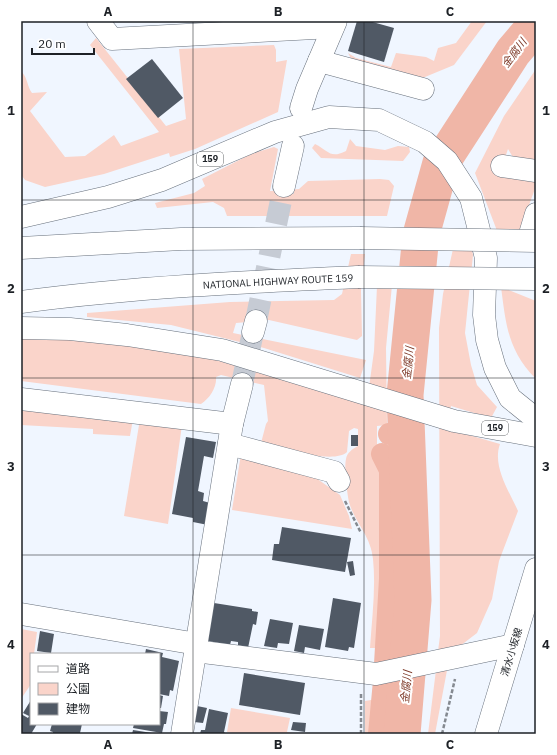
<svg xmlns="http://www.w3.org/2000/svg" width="557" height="755" viewBox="0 0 557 755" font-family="'IBM Plex Sans','Noto Sans JP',sans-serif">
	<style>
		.green { fill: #fad4ca }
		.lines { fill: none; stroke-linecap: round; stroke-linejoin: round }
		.canal { stroke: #f0b6a7; stroke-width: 22 }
		.river { stroke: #f0b6a7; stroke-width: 37 }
		.building { fill: #505965 }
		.minor-tunnel { stroke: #c6cbd4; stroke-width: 22; stroke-dasharray: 22 11; stroke-linecap: butt }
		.minor-casing { stroke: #67707c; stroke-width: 23 }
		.major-casing { stroke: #67707c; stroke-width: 23 }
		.highway-casing { stroke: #67707c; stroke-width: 23 }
		.path { stroke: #858a91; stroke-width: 2.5; stroke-dasharray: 4 2; stroke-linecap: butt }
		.minor { stroke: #fff; stroke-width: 22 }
		.major { stroke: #fff; stroke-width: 22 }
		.highway { stroke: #fff; stroke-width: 22 }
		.highway-bridge-casing { stroke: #67707c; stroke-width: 23; stroke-linecap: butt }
		.highway-bridge { stroke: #fff; stroke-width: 22 }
		.grid { fill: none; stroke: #1d2126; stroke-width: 1; stroke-opacity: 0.55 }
		.labels { text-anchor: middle; stroke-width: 4; stroke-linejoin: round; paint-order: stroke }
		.shield { fill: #fff; stroke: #616467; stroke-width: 1 }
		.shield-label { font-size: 9px; font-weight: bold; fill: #1d2126 }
		.street-label { font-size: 10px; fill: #1d2126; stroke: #fff }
		.water-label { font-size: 11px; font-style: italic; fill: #7d3826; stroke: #fff }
		.neatline { fill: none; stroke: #1d2126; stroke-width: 1.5 }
		.grid-label { font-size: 13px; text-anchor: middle; font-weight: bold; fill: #1d2126 }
	</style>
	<rect width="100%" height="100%" fill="#f0f6ff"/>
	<g class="green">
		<polygon points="472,21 487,21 454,65 425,77 419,79 354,64 348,53 356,58 391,67 396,53 426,57 434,61 438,48 456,43"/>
		<path d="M96,38L166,126L186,119L179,49L274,45L276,50V62L287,60L278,112L195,149L170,157L169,153L104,174L45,187L25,180L22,176V72C28,79 27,86 32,93L47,92L30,111L65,157L85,156L114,135L121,146L159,132L90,45Z"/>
		<polygon points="536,69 536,162 514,159 508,149 500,173 536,181 536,186 518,235 499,236 475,173 504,116"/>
		<path d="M350,139L356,146L385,150L398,146L409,147L410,152L403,161L321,158L312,148L315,144C329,151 330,159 346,151Z"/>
		<polygon points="274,147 278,149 270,191 299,189 308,181 380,179 389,180 394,186 387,216 227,216 224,208 213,202 157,208 155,203 194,193 205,186 202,179 251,154"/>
		<path d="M457,231L469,233L473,255L465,333L471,365L477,385L497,407L491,418L451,406L448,429L500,444C492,466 509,491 518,511L499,561L492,599L477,633L460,646L438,651L440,636L439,328L443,294Z"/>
		<polygon points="351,254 365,254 361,291 362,336 357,340 269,320 236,323 233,333 366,360 360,378 264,348 171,325 87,317 87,313 230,302 334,300 342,294"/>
		<path d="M392,285L386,348L387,425L377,426V450L383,470L386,581L381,648H370C372,618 376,588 373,559C371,536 354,521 349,502C347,493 344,468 346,459C347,453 352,449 358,446V429L354,428L349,431L347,452C333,465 280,447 261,443L266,424L268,421L264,385L221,375L216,377C217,387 210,398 201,404L21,381V338L121,342L205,357L367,402L374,351L377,286Z"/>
		<path d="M501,287L536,301V379C508,351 506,325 501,287Z"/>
		<polygon points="21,404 133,419 130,436 93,434 93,429 21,425"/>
		<polygon points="140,419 182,425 168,524 124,516"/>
		<polygon points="241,454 309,473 340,495 349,516 352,529 232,510"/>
		<polygon points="21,629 37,632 34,654 31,654 31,684 21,699"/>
		<polygon points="448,665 435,734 428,734 436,670"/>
		<polygon points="377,699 374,734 365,734 365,701"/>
		<polygon points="231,708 290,718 287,732 300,734 237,734 227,732"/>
	</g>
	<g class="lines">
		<g class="canal">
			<polyline points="389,434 406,432"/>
			<polyline points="379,734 384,681 390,579 390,470 382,454"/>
		</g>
		<polyline class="river" points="402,734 413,600 405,395 421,235 441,163 513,52 536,25"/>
	</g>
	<g class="building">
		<polygon points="357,21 369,21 394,28 384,62 348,51"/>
		<polygon points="152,59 183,98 158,118 126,79"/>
		<rect x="351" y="435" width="7" height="11"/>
		<polygon points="186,437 216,442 213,458 204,456 198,491 204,493 203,501 210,503 208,525 193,522 193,518 172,514"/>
		<polygon points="282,527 351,538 345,572 272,560 274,544 279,544"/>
		<polygon points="353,561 355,575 350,576 347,562"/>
		<polygon points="333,598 361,603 354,648 349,647 348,651 325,647"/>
		<polygon points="214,603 252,609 252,611 258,612 256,625 253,624 248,648 238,645 238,642 231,641 230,645 208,641"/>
		<polygon points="270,619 293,623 289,644 278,643 277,648 264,646"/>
		<polygon points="299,625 324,629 320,650 305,647 304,653 294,651"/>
		<polygon points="40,631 54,634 51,653 37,651"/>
		<polygon points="146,649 163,653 162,657 179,661 173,691 170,690 169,696 159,694 159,654 145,654"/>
		<polygon points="244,673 305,683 300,715 239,705"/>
		<polygon points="159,695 163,696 161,708 159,708"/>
		<polygon points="31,700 31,724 37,724 31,734 21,734 21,714 28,718 29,716 23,713"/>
		<polygon points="197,706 207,708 203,723 194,722"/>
		<polygon points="209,709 228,713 224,732 226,734 200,734 201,730 205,730"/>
		<polygon points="159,711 168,712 166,724 164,724 162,733 133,728 134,724 159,724"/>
		<polygon points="293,722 306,723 305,732 291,730"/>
		<polygon points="52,724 82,724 80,733 83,734 53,734 53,732 50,731"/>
		<polygon points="133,730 152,733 152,734 132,734"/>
	</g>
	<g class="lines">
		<g class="minor-tunnel">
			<polyline points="256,321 284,186"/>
			<polyline points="242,384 253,332"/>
		</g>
		<defs>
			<g id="minor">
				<polyline points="98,21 112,39 333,27"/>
				<polyline points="319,61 423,89"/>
				<polyline points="301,108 307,89 336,21"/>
				<polyline points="502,166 536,171"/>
				<polyline points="284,186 293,146"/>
				<polyline points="530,234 536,214"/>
				<polyline points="253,332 256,321"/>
				<polyline points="21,399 232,424 242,384"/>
				<polyline points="229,444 334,472 339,481"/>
				<polyline points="21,614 197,644"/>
				<polyline points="195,651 376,674 513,645"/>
				<polyline points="182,734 232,424"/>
			</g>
			<polyline id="major" points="486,734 536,569"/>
			<g id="highway">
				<polyline points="21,217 108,197 162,180 275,132 329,117 379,120 425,142 447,161 471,198 486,258 484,315 487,340 495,368 510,398 536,419"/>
				<polyline points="21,248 181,239 360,238"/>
				<path id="s1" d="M21,302C133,287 245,282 358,277"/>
				<polyline points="21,328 70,329 127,335 222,350 454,421 536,436"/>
			</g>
		</defs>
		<use href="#minor" class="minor-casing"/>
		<use href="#major" class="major-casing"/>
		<use href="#highway" class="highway-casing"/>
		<g class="path">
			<polyline points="345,501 361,533"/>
			<polyline points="361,734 361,693"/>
			<polyline points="442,734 455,679"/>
		</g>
		<use href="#minor" class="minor"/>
		<use href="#major" class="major"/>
		<use href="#highway" class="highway"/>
		<defs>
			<g id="highway-bridge">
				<polyline points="360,238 536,241"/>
				<polyline points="358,277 536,279"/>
			</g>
		</defs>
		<use href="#highway-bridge" class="highway-bridge-casing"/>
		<use href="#highway-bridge" class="highway-bridge"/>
	</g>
	<path class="grid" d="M193,21V734M364,21V734M21,200H536M21,378H536M21,555H536"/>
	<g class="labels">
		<g class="shield">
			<rect x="197" y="152" width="26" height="14" rx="3"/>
			<rect x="482" y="421" width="26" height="14" rx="3"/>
		</g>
		<g class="shield-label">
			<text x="210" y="162">159</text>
			<text x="495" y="431">159</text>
		</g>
		<g class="street-label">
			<text dy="4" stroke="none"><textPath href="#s1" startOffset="258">NATIONAL HIGHWAY ROUTE 159</textPath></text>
			<text transform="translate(511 652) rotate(-73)" y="4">清水小坂線</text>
		</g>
		<g class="water-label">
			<text transform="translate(514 53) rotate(-53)" y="4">金腐川</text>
			<text transform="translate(408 363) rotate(-84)" y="4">金腐川</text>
			<text transform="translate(406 687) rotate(-85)" y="4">金腐川</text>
		</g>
	</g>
	<rect width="557" height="755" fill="none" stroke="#ffffff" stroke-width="44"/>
	<rect x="30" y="653" width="130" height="72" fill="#ffffff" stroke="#a5a6a8"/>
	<rect x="38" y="666" width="20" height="6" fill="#ffffff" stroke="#a5a6a8"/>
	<text x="66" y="673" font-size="12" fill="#1d2126">道路</text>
	<rect x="38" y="683" width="20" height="12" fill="#fad4ca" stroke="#a5a6a8"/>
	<text x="66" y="693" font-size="12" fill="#1d2126">公園</text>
	<rect x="38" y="703" width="20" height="12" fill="#505965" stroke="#a5a6a8"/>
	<text x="66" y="713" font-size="12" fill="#1d2126">建物</text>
	<path d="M32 48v6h62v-6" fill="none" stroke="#1d2126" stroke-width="2"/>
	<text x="38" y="48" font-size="12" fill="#1d2126" stroke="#ffffff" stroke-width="3" paint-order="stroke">20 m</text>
	<rect x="22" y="22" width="513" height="711" class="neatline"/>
	<g class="grid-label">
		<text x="108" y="16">A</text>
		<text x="278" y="16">B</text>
		<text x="450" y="16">C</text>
		<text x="11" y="115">1</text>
		<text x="546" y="115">1</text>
		<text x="11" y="293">2</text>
		<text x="546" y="293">2</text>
		<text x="11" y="471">3</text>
		<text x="546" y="471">3</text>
		<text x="11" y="649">4</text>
		<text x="546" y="649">4</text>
		<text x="108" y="749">A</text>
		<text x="278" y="749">B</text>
		<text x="450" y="749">C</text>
	</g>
</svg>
